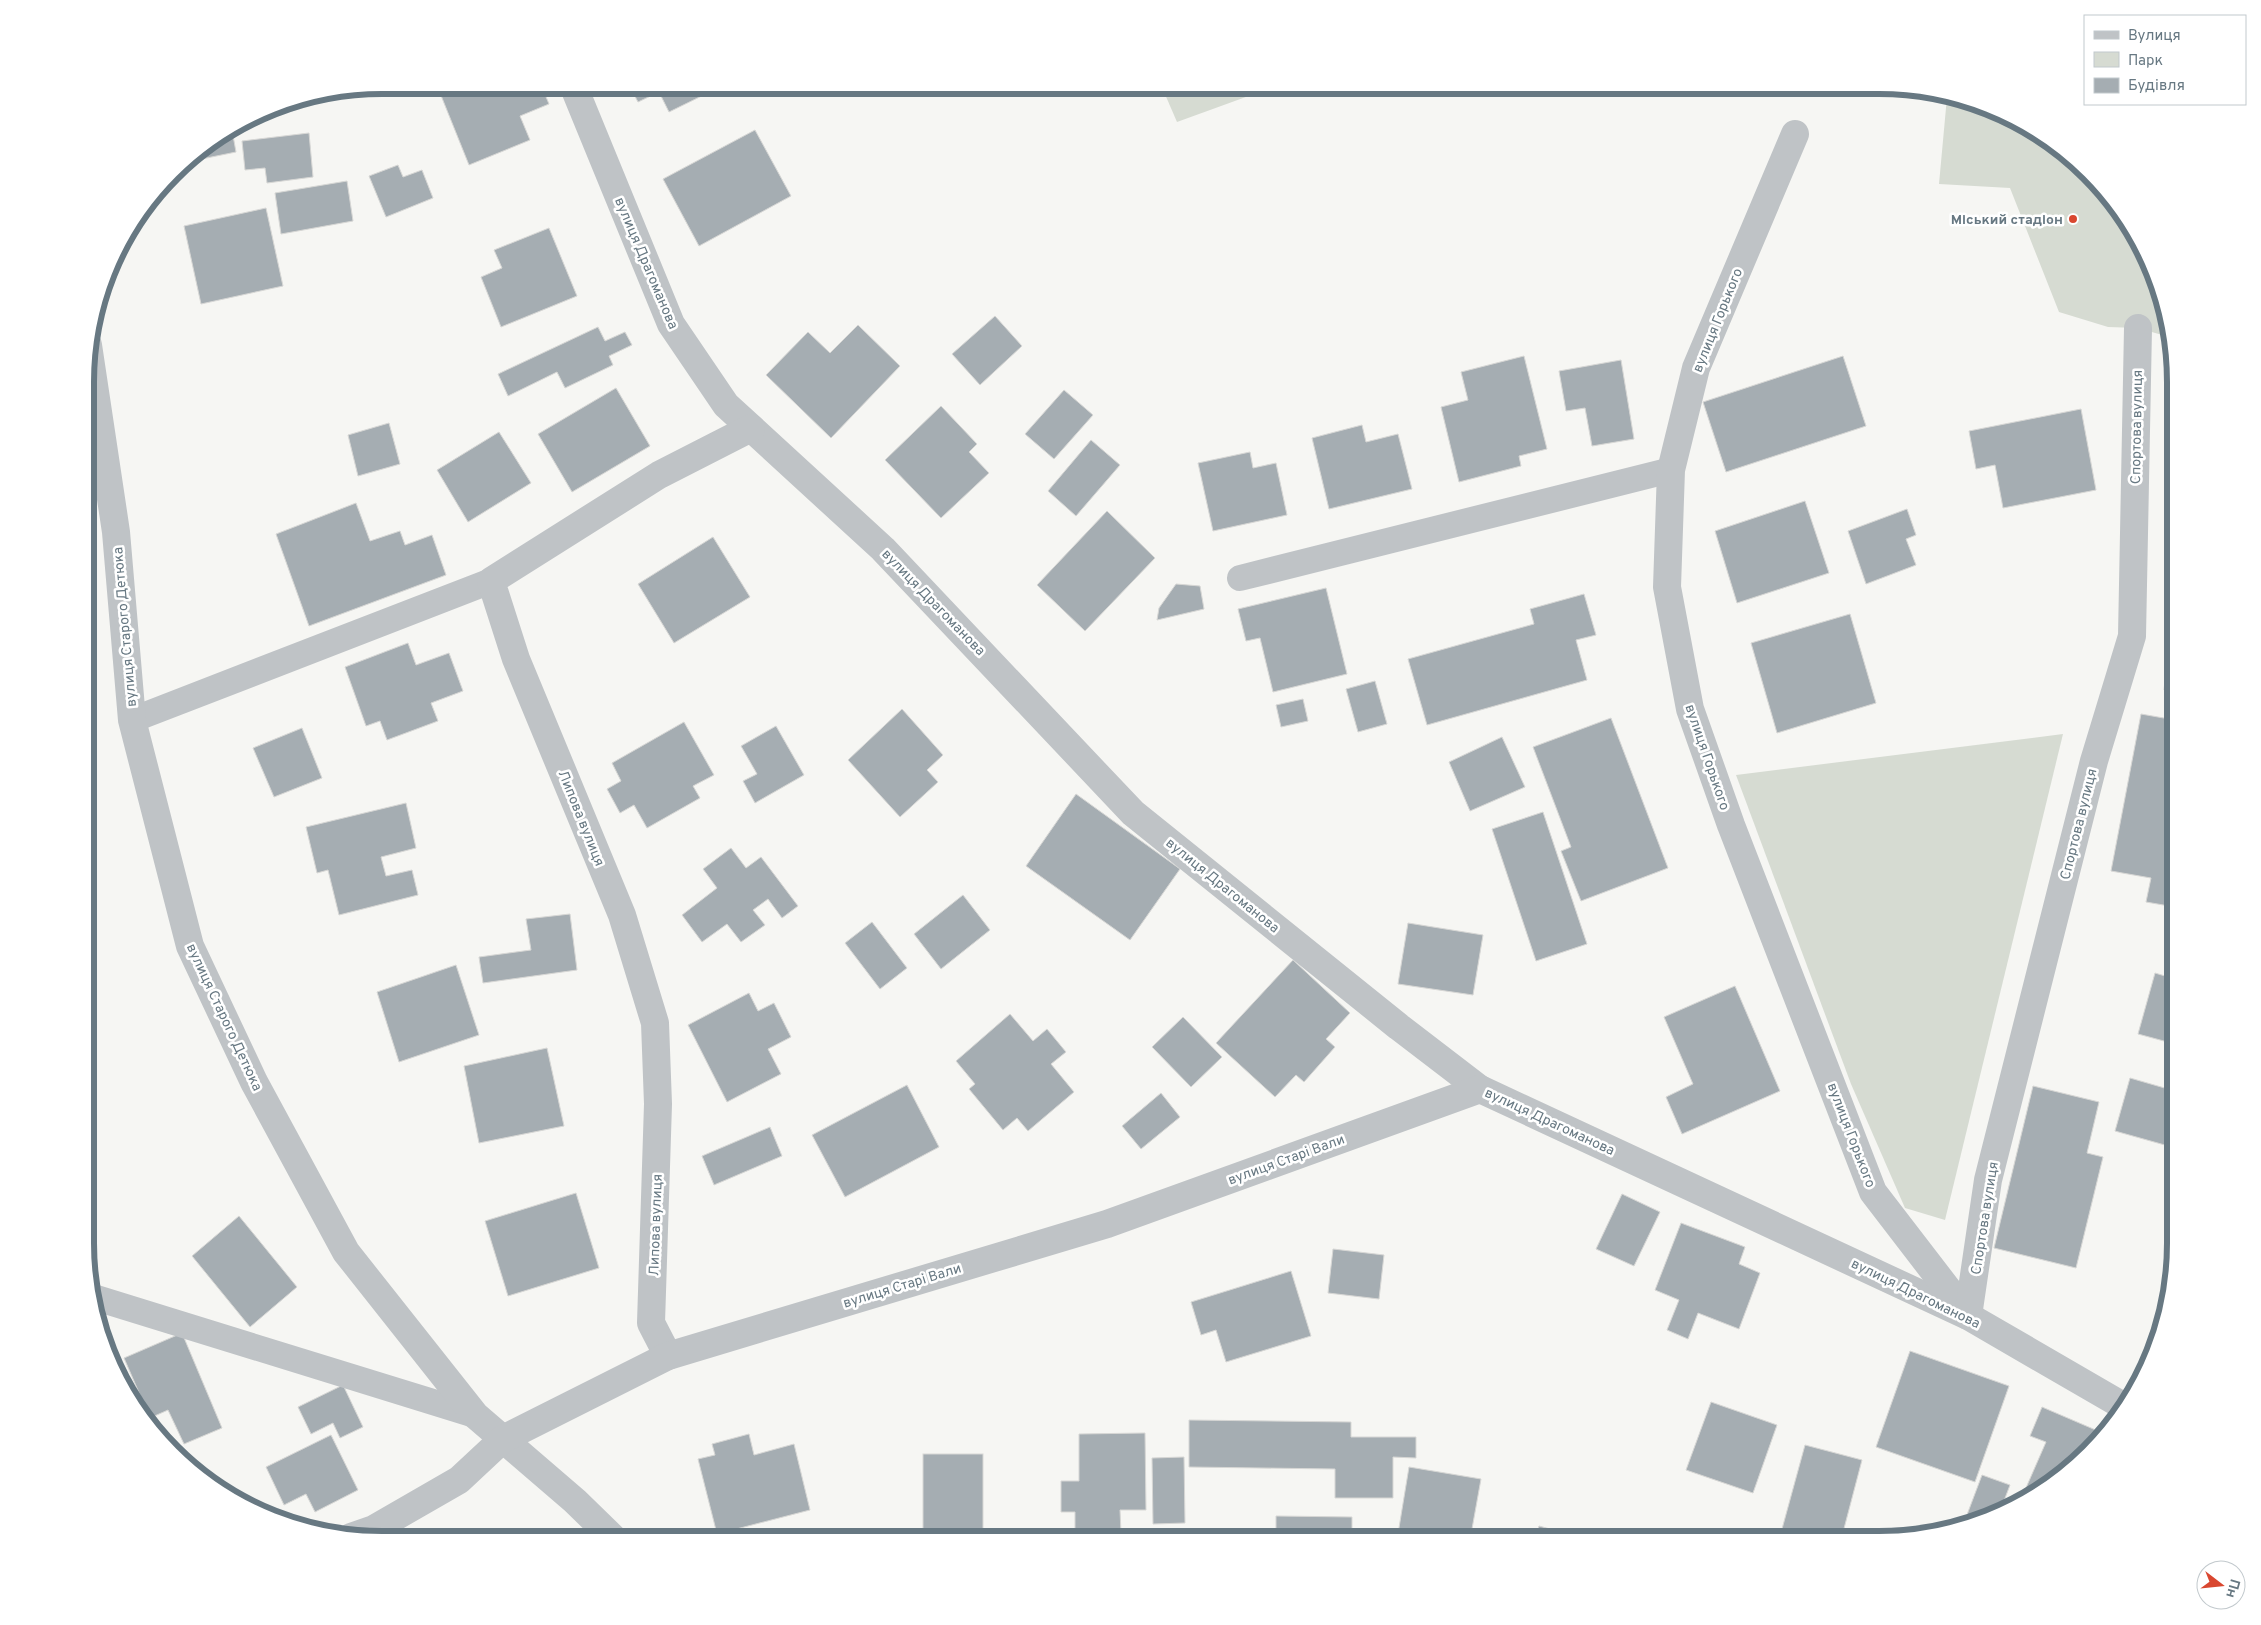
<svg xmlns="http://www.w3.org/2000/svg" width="2261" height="1625" viewBox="0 0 2261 1625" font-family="Overpass,sans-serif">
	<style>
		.green { fill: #d6dbd2 }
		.building { fill: #a5adb2; stroke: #d7d7d5 }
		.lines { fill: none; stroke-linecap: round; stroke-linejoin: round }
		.lane { stroke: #bfc3c6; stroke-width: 26 }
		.street { stroke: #bfc3c6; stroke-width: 28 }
		.poi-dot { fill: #d94730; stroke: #fff; stroke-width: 2 }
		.labels { text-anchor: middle; stroke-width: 5; stroke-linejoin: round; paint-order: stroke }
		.poi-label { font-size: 14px; font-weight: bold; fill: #677882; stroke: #fff; text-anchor: end }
		.street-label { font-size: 14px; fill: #677882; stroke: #fff }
		.rim { fill: none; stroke: #677882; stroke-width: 6 }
	</style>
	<rect width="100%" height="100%" fill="#f6f6f3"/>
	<g class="green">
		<polygon points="1161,85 1279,85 1177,122"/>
		<polygon points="1947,97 1993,107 2060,146 2103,186 2145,250 2169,337 2138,328 2108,327 2059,312 2010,188 1939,184"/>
		<polygon points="2063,734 1945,1220 1905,1208 1851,1084 1736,775"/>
	</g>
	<g class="building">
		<polygon points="459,85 541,85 549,104 520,116 530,140 469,165 440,93"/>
		<polygon points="629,85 724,85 669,112 659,92 638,102"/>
		<polygon points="232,130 236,152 182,163 186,159"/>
		<polygon points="755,130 791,196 699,246 663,179"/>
		<polygon points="309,133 313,177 267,183 265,168 245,170 242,141"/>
		<polygon points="398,165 403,177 422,170 433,198 386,217 369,176"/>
		<polygon points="347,181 353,221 281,234 275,193"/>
		<polygon points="266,208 283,286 201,304 184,226"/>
		<polygon points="549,228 577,296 501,327 481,277 502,268 494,250"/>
		<polygon points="995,316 1022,346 980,385 952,354"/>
		<polygon points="858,325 900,366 831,438 766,375 808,332 830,353"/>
		<polygon points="598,327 605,341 625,332 632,345 609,356 613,365 565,388 557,372 508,396 498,374"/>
		<polygon points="1524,356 1547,449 1519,456 1521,466 1459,482 1441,407 1468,400 1461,372"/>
		<polygon points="1843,356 1866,426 1726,472 1703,402"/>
		<polygon points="1621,360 1634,439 1592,446 1585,408 1566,411 1559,371"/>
		<polygon points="616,388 650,446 572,492 538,434"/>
		<polygon points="1064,390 1093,415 1054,459 1025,434"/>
		<polygon points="941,406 977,444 969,452 989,473 941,518 885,460"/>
		<polygon points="2081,409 2096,490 2003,508 1995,465 1976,469 1969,431"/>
		<polygon points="389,423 400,464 358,476 348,435"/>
		<polygon points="1362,425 1366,442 1398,434 1412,489 1329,509 1312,438"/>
		<polygon points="499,432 531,483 468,522 437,470"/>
		<polygon points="1091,440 1120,465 1076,516 1048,491"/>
		<polygon points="1250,452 1253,468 1276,463 1287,515 1213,531 1198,463"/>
		<polygon points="1805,501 1829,573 1737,603 1715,531"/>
		<polygon points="356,503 370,541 400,531 405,545 432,535 446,575 309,626 276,534"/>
		<polygon points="1907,509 1916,535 1906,539 1916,565 1866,584 1848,531"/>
		<polygon points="1107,511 1155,558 1085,631 1037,585"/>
		<polygon points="713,537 750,597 674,643 638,584"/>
		<polygon points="1176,584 1200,586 1204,609 1157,620 1159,608"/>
		<polygon points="1326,588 1347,674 1273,692 1260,638 1246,641 1238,609"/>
		<polygon points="2175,588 2175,692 2164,690"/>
		<polygon points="1584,594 1596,635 1576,640 1587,680 1427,725 1408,659 1534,624 1530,609"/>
		<polygon points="1850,614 1876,703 1777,733 1751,643"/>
		<polygon points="408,643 416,665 449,653 463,691 431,703 438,721 387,740 380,721 366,726 345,667"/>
		<polygon points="1375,681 1387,724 1358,732 1346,689"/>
		<polygon points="1303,699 1308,721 1281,727 1276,705"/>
		<polygon points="902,709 943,755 927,770 938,782 900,817 848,760"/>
		<polygon points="2141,714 2175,720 2175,907 2146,902 2151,878 2111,871"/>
		<polygon points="1611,718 1668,868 1581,901 1561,851 1571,847 1533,747"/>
		<polygon points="684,722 714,775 693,786 700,798 647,828 634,805 620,813 607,789 621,781 612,763"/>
		<polygon points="776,726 804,775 755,803 743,781 757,774 741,746"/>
		<polygon points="302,728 322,778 274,797 253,748"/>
		<polygon points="1502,737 1525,787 1470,811 1449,762"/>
		<polygon points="1076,794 1180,869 1130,940 1026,866"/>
		<polygon points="406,803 416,848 381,857 386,876 412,870 418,895 339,915 328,870 317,873 306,827"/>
		<polygon points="1543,812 1587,944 1536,961 1492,829"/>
		<polygon points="731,848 746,868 761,857 798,906 782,918 768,899 753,910 765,925 741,942 727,924 702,942 682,915 717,888 703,869"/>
		<polygon points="963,895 990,930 941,969 914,934"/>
		<polygon points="570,914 577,970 483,983 479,957 531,950 526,919"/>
		<polygon points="872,922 907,968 880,989 845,943"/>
		<polygon points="1408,923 1483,935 1473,995 1398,984"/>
		<polygon points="1293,960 1350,1013 1326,1039 1335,1047 1304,1082 1296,1075 1275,1097 1216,1043"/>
		<polygon points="456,965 479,1035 399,1062 377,992"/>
		<polygon points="2155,973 2175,979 2175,1044 2138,1034"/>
		<polygon points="1735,986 1780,1091 1682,1134 1666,1097 1693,1084 1664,1017"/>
		<polygon points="749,993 758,1011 774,1003 791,1037 768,1049 781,1074 727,1102 688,1025"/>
		<polygon points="1010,1014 1033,1041 1047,1029 1066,1052 1051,1064 1074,1092 1028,1131 1017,1118 1003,1130 969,1089 975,1084 956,1061"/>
		<polygon points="1183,1017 1222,1057 1191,1087 1152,1047"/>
		<polygon points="547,1048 564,1126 479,1143 464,1066"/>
		<polygon points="2130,1078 2175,1091 2175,1136 2172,1147 2115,1131"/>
		<polygon points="907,1085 939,1147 845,1197 812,1135"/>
		<polygon points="2033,1086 2099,1102 2087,1153 2103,1157 2076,1268 1994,1248"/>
		<polygon points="1161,1093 1180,1117 1141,1149 1122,1126"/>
		<polygon points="770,1127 782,1156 714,1185 702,1156"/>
		<polygon points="576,1193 599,1268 508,1296 485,1221"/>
		<polygon points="1622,1194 1660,1212 1634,1266 1596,1249"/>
		<polygon points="239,1216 297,1287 250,1327 192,1256"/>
		<polygon points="1681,1223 1745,1247 1739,1264 1760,1273 1739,1329 1698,1313 1688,1339 1667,1330 1679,1300 1655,1290"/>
		<polygon points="1333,1249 1384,1255 1379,1299 1328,1293"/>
		<polygon points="1291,1271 1311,1336 1226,1362 1216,1330 1201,1335 1191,1302"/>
		<polygon points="182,1333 222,1428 184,1444 168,1410 150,1418 124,1358"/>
		<polygon points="1910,1351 2009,1386 1975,1482 1876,1447"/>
		<polygon points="343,1385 363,1427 340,1438 333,1423 311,1434 298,1407"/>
		<polygon points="1711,1402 1777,1425 1753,1493 1686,1470"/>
		<polygon points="2042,1407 2105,1434 2060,1479 2027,1499 2022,1497 2046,1442 2030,1436"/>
		<polygon points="1189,1420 1351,1422 1351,1437 1416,1437 1416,1458 1393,1457 1393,1498 1335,1498 1335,1469 1189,1467"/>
		<polygon points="1145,1433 1146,1510 1120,1510 1121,1533 1075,1534 1075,1512 1061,1512 1061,1481 1079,1481 1079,1434"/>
		<polygon points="749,1434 754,1455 794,1444 810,1510 717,1534 698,1459 715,1455 712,1444"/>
		<polygon points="331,1435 358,1490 315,1512 306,1494 284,1505 266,1467"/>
		<polygon points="1805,1445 1862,1460 1841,1540 1779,1540"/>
		<rect x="923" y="1454" width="60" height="75"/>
		<polygon points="1184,1457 1185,1523 1153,1524 1152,1458"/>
		<polygon points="1409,1467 1481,1479 1470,1540 1397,1540"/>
		<polygon points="1982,1475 2010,1485 1999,1514 1962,1528"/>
		<polygon points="1276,1516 1352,1517 1352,1540 1276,1540"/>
		<polygon points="1539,1526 1590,1540 1535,1540"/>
	</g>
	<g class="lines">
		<g class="lane">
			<polyline points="1240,578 1671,470"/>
			<polyline points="132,720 491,581"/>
			<polyline points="93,1297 475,1415"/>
		</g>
		<g class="street">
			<polyline points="573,85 671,324 726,405 883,549 1133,813 1399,1027 1480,1089 1968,1316 2125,1407"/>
			<polyline points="1795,134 1696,368 1671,470 1667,587 1690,709 1731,825 1873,1192 1966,1313"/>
			<polyline points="88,345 116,532 132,720 190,946 254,1082 346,1252 475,1415 575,1501 614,1539"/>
			<polyline points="1968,1316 1988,1180 2094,761 2132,636 2138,328"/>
			<polyline points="668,1356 651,1323 658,1104 655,1023 622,915 516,659 491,581 659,475 751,428"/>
			<polyline points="351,1537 374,1529 459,1480 503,1439 668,1356 1107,1224 1480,1089"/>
		</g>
	</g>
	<circle class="poi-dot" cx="2073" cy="219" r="5"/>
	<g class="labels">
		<g class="poi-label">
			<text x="2063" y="224">Міський стадіон</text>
		</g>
		<g class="street-label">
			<text transform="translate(647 263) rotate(67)" y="5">вулиця Драгоманова</text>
			<text transform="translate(1717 320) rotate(-68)" y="5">вулиця Горького</text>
			<text transform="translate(2136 427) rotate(-89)" y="5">Спортова вулиця</text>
			<text transform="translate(934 602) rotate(46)" y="5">вулиця Драгоманова</text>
			<text transform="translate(124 627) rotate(-95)" y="5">вулиця Старого Детюка</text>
			<text transform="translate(1708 757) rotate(71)" y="5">вулиця Горького</text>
			<text transform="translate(582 818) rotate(68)" y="5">Липова вулиця</text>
			<text transform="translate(2078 824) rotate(-76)" y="5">Спортова вулиця</text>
			<text transform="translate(1223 885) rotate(39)" y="5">вулиця Драгоманова</text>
			<text transform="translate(225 1017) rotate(65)" y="5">вулиця Старого Детюка</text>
			<text transform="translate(1550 1121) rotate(25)" y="5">вулиця Драгоманова</text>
			<text transform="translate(1852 1135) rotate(69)" y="5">вулиця Горького</text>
			<text transform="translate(1286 1159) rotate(-20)" y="5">вулиця Старі Вали</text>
			<text transform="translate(1984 1218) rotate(-81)" y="5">Спортова вулиця</text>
			<text transform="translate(655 1225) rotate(-88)" y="5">Липова вулиця</text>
			<text transform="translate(902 1285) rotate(-17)" y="5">вулиця Старі Вали</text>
			<text transform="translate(1916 1293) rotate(26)" y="5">вулиця Драгоманова</text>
		</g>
	</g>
	<path d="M0 0H2261V1625H0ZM382 94H1879A288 288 0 0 1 2167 382V1243A288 288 0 0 1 1879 1531H382A288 288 0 0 1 94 1243V382A288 288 0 0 1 382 94Z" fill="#fff" fill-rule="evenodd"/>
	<path class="rim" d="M382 94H1879A288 288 0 0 1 2167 382V1243A288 288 0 0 1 1879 1531H382A288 288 0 0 1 94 1243V382A288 288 0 0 1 382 94Z"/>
	<rect x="2084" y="15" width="162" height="90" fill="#ffffff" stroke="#c2c9cd"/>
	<rect x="2094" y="31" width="25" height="8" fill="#bfc3c6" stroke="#c2c9cd"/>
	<text x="2128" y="40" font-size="15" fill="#677882">Вулиця</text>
	<rect x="2094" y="52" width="25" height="15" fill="#d6dbd2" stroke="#c2c9cd"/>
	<text x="2128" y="65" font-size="15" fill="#677882">Парк</text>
	<rect x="2094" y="78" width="25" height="15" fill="#a5adb2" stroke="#c2c9cd"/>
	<text x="2128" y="90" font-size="15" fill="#677882">Будівля</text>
	<g transform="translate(2221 1585) rotate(106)"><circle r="24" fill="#ffffff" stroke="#c2c9cd"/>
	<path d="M0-4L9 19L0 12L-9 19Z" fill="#d94730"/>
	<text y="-8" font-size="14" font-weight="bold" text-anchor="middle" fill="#677882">Пн</text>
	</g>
</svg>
